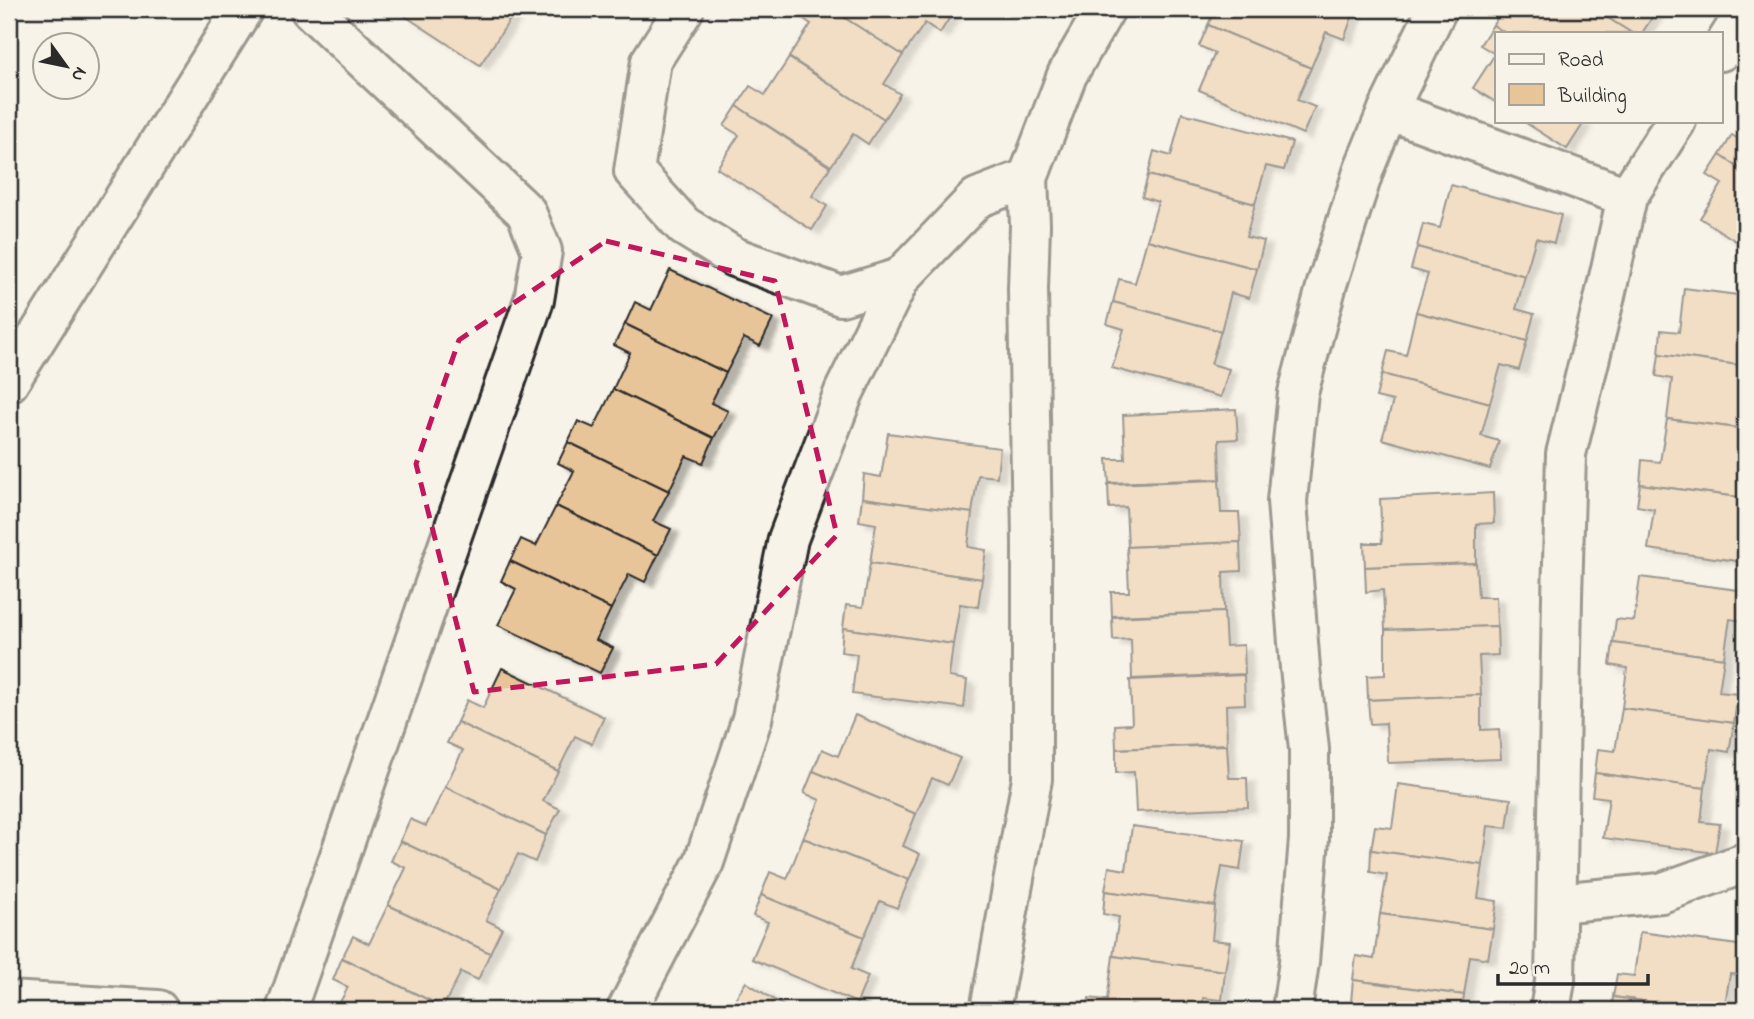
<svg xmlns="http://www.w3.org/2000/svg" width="1754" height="1019" viewBox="0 0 1754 1019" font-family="'Indie Flower',sans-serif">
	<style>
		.building { fill: #e8c599; stroke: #2b2b2b; stroke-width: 2; filter: url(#shadow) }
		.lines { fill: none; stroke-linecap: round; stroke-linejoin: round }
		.minor-casing { stroke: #2b2b2b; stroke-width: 44 }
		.tertiary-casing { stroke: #2b2b2b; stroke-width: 44 }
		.minor { stroke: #f7f3e8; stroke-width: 38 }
		.tertiary { stroke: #f7f3e8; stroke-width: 38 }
		.marked { fill: none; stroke: #c2185b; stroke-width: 5; stroke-dasharray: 14 9; stroke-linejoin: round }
	</style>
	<defs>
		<filter id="shadow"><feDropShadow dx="8" dy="4.5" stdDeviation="2" flood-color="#0004"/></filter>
	</defs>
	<rect width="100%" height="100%" fill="#f7f3e8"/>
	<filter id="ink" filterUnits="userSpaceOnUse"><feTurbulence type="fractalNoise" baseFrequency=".0143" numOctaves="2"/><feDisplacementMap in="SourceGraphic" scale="14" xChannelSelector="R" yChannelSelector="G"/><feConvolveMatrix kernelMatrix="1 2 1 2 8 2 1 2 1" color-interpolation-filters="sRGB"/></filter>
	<g filter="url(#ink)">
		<g class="building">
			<polygon points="410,9 517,9 480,65 405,16"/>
			<polygon points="800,9 831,9 903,55 884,84 900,94 884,119 789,57 811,24 797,14"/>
			<polygon points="831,9 955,9 940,33 925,23 903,55"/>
			<polygon points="1215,9 1347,9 1354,12 1344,39 1326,32 1311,68 1208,25"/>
			<polygon points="1503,9 1512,9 1520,15 1524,9 1594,9 1632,33 1505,33 1493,25"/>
			<polygon points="1594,9 1648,9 1655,13 1642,33 1632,33"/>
			<polygon points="1208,25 1311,68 1297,100 1315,107 1303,134 1199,90 1215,53 1199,46"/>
			<polygon points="1493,25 1505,33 1497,33 1497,103 1473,88 1495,54 1480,45"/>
			<polygon points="789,58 884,119 868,144 853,134 831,166 737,106 750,86 765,95"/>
			<polygon points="737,106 830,167 812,196 827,206 812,230 717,168 739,135 724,126"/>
			<polygon points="1182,113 1292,142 1284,170 1266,166 1255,204 1148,175 1154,151 1171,156"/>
			<polygon points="1523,121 1577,121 1583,124 1567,149"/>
			<polygon points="1732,135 1745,143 1745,172 1720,155"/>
			<polygon points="1720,155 1745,172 1745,247 1700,218 1722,184 1707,175"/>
			<polygon points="1148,175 1255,204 1246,237 1264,241 1257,269 1147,240 1158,202 1142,197"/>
			<polygon points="1451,185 1561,215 1554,243 1536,238 1525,276 1417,247 1423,224 1440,228"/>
			<polygon points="1147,240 1257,269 1249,298 1231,293 1221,331 1113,302 1119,279 1135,283"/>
			<polygon points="1417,247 1525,276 1516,309 1534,314 1527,341 1416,312 1428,274 1411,269"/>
			<polygon points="670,270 773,319 760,346 744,338 726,373 625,324 635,302 651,310"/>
			<polygon points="1684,288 1745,296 1745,366 1659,354 1661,330 1679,332"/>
			<polygon points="1113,302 1221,331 1211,364 1229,369 1221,397 1112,368 1124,329 1107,324"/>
			<polygon points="1416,312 1527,341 1519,370 1501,365 1490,403 1382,374 1388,351 1406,355"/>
			<polygon points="625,324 726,373 711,403 728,411 714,438 613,389 630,353 614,345"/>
			<polygon points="1659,354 1745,366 1745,429 1667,419 1672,379 1656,376"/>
			<polygon points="1382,374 1490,403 1481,436 1499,441 1490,469 1382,439 1393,401 1376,397"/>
			<polygon points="613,389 714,438 703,463 686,456 669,491 568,442 578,421 594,428"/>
			<polygon points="1236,409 1238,439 1219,440 1220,479 1109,483 1107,459 1125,459 1123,415"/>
			<polygon points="1667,419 1745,429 1745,498 1640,484 1642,460 1660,462"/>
			<polygon points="888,433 1000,448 997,477 978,475 972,513 862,498 864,474 881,477"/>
			<polygon points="568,442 669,491 653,521 671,529 658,555 556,506 574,471 558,463"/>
			<polygon points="1219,480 1221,513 1239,513 1241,542 1128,547 1126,507 1109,508 1108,484"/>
			<polygon points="1640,484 1745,498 1745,562 1648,549 1654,509 1637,506"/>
			<polygon points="1493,493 1494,523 1476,524 1476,563 1365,567 1364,543 1382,543 1380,499"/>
			<polygon points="862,498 972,513 968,547 986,550 982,579 870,563 876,524 859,521"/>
			<polygon points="556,506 658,555 645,582 629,574 611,609 510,561 521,539 536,546"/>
			<polygon points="1240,542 1241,571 1223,572 1224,612 1112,616 1111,592 1129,592 1127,547"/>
			<polygon points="510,561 611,609 596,640 613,648 600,673 498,625 516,589 501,581"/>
			<polygon points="870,563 982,579 978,607 960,604 953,644 843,628 846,605 863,607"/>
			<polygon points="1476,563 1478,597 1496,597 1497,626 1385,630 1383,590 1366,592 1365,567"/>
			<polygon points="1640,577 1745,591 1745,621 1730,619 1724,658 1613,643 1616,619 1634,621"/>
			<polygon points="1224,612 1226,646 1244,645 1245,674 1132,679 1131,639 1113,640 1112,617"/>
			<polygon points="1497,626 1498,655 1479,656 1481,695 1368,700 1367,676 1385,675 1385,630"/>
			<polygon points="843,628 953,644 949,677 967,680 964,708 852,694 857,654 841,652"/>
			<polygon points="1613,643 1724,658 1719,692 1738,694 1734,723 1622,708 1627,668 1610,665"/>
			<polygon points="502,668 604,717 592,744 575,736 558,771 457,722 467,700 483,708"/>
			<polygon points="1244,675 1245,704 1226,705 1227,744 1116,749 1115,725 1132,724 1130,680"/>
			<polygon points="1481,695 1481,730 1499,729 1501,759 1388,763 1386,723 1370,724 1368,700"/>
			<polygon points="1622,708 1734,723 1729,752 1711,749 1705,788 1595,773 1598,749 1615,751"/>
			<polygon points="855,715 960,758 948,785 932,778 916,814 813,771 822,749 838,756"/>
			<polygon points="457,722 558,771 543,801 560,809 546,835 445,787 463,750 447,743"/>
			<polygon points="1227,745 1229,778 1247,778 1248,807 1136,812 1134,772 1116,773 1116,749"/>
			<polygon points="813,771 916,814 903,846 920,854 909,880 803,838 820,800 804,793"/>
			<polygon points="1595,773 1705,788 1701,822 1720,824 1715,853 1603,838 1609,798 1592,796"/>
			<polygon points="1398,784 1511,799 1507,828 1488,826 1483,865 1371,850 1375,826 1392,828"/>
			<polygon points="445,787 546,835 535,862 518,854 501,889 400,841 410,819 426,826"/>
			<polygon points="1132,826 1244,841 1240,870 1222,867 1215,906 1105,891 1109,867 1126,870"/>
			<polygon points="803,838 909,880 897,908 880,901 864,937 761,895 770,872 787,879"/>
			<polygon points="400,841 501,889 486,920 502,928 490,953 388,905 406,868 391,861"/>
			<polygon points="1371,850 1483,865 1478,898 1497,901 1493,929 1380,914 1387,875 1370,872"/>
			<polygon points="1105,891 1215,906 1212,940 1230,942 1225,971 1113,956 1119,917 1103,914"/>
			<polygon points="761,895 864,937 851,969 868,976 857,1003 752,959 768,922 753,916"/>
			<polygon points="388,905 490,953 478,980 461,972 443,1007 342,958 353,936 369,944"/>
			<polygon points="1380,914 1493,929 1488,959 1470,956 1464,995 1353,980 1356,956 1374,959"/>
			<polygon points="1640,932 1745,946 1745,975 1730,974 1724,1010 1710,1010 1613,997 1617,974 1634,976"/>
			<polygon points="1113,956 1225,971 1222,1000 1203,998 1202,1010 1088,1010 1089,998 1107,1000"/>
			<polygon points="342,958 443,1007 441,1010 336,1010 348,987 333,980"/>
			<polygon points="1353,980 1464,995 1462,1010 1367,1010 1368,1005 1351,1002"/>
			<polygon points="746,982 790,1010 728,1010"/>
			<polygon points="1613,997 1710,1010 1612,1010"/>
		</g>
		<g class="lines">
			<defs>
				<g id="minor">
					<polyline points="684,9 651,61 634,171 684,226 734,257 841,296 900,278"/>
					<polyline points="1721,51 1745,13"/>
					<polyline points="1388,110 1627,197"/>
					<polyline points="9,382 243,9"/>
					<polyline points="1557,903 1661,893 1745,863"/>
					<polyline points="9,1001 158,1010"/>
					<polyline points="286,1010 534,300 542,251 526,212 310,9"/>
					<polyline points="627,1010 704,862 752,719 788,539 844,392 900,278 977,198 1028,178"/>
					<polyline points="990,1010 1032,779 1032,541 1028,289 1030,225 1028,178 1067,75 1105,9"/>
					<polyline points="1550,1010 1555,981 1562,597 1566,454 1604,300 1627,197 1676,121"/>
				</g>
				<polyline id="tertiary" points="1292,1010 1299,962 1309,839 1309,749 1300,668 1287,501 1298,393 1327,284 1365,166 1388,110 1437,9"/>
			</defs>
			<use href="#minor" class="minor-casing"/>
			<use href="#tertiary" class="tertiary-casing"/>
			<use href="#minor" class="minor"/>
			<use href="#tertiary" class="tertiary"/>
		</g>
	</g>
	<path d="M0 0H1754V1019H0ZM606,241L775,281L837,535L716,664L474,692L416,464L459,340Z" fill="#f7f3e8" fill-opacity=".55" fill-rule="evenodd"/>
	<path class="marked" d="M606,241L775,281L837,535L716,664L474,692L416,464L459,340Z"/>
	<rect width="1754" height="1019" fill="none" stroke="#f7f3e8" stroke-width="35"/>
	<rect x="18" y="18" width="1719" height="984" fill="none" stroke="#2b2b2b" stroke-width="2.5" filter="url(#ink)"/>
	<rect x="1495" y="32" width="228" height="91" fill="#f7f3e8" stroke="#a5a39c" stroke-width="2"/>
	<rect x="1509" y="54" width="35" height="10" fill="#f7f3e8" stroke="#a5a39c" stroke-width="2"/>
	<text x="1558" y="66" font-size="21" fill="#2b2b2b">Road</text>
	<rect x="1509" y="84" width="35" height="21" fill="#e8c599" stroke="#a5a39c" stroke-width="2"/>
	<text x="1558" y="102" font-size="21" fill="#2b2b2b">Building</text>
	<g transform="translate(66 66) rotate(123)"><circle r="33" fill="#f7f3e8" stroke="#a5a39c" stroke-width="2"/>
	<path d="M0-5L12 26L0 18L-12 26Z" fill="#2b2b2b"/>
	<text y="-10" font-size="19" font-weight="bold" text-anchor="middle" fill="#2b2b2b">N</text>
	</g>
	<path d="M1498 974v10h150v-10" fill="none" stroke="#2b2b2b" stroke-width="3.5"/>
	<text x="1509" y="974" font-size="21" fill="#2b2b2b" stroke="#f7f3e8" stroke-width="5" paint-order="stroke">20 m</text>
</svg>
